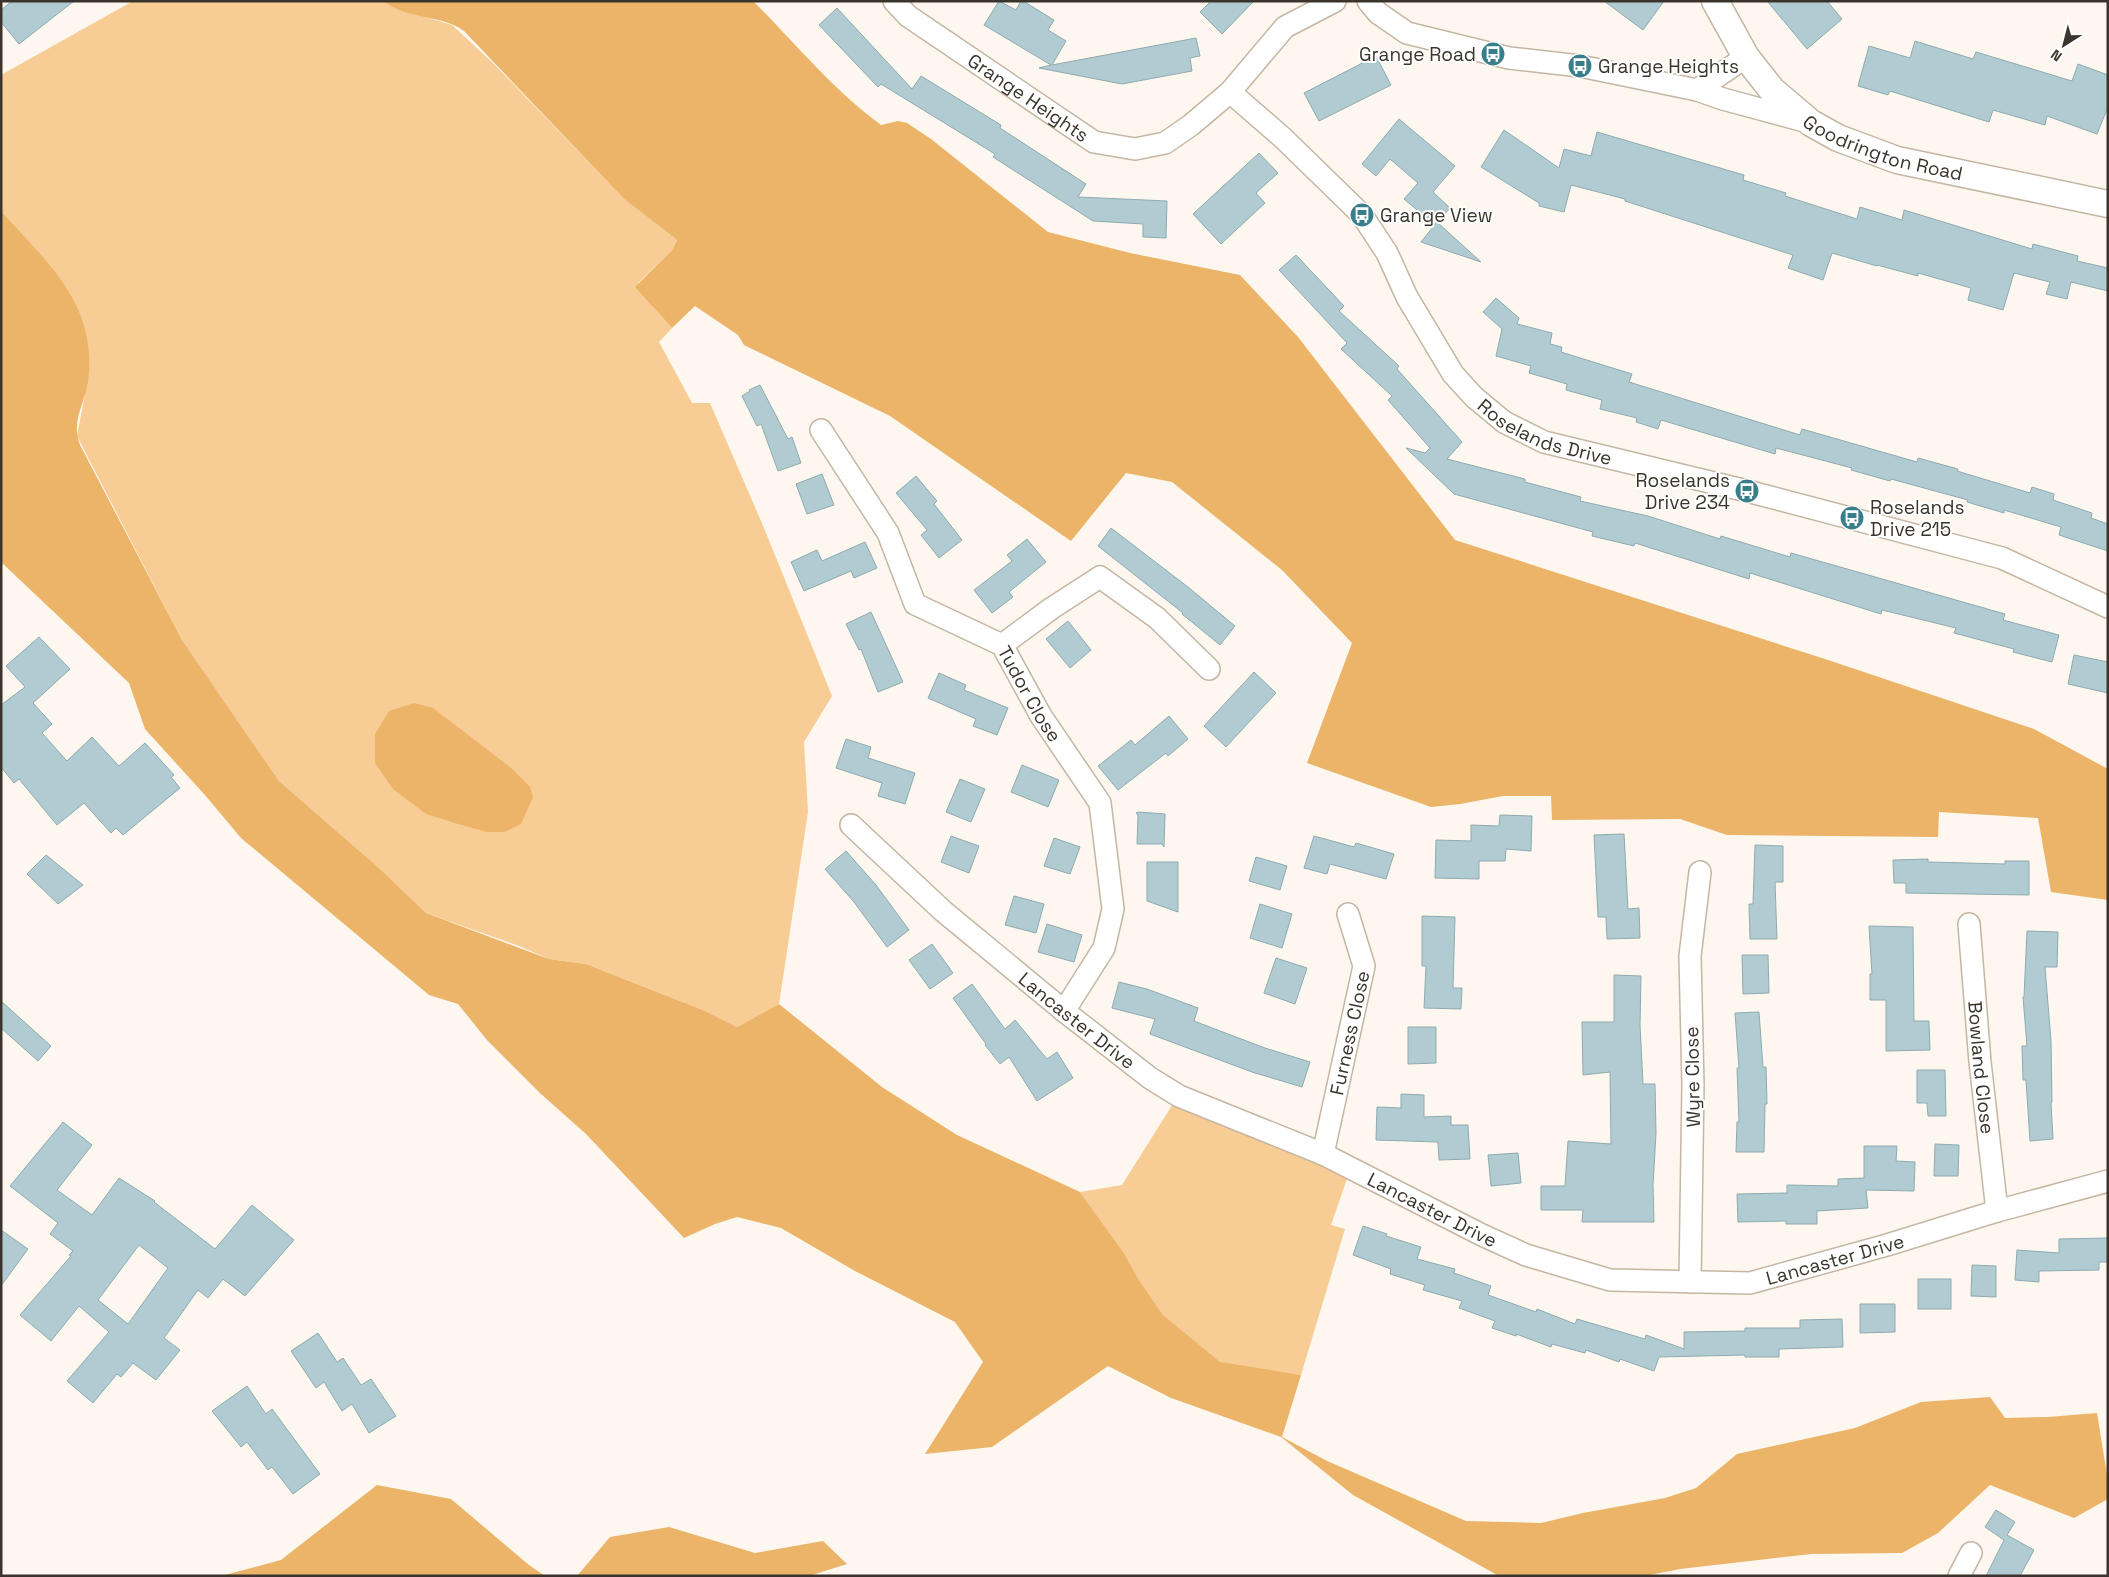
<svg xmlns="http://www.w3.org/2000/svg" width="2109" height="1577" viewBox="0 0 2109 1577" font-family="'Space Grotesk',sans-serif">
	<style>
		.green { fill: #f8cc95 }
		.forest { fill: #ecb469 }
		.building { fill: #b0ccd2; stroke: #8faaaf; fill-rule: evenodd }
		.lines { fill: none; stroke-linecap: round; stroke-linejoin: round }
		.minor-casing { stroke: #c5b6a3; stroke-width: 24 }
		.tertiary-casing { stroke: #c5b6a3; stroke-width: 29 }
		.minor { stroke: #fff; stroke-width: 21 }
		.tertiary { stroke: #fff; stroke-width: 26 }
		.labels { text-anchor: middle; stroke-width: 4; stroke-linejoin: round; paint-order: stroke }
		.poi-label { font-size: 19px; fill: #3a342d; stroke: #fff; text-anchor: start }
		.street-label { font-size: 19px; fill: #3a342d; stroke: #fff }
	</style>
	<rect width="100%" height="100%" fill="#fdf7ef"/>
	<g class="green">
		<polygon points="133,1 385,1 416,14 452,25 493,63 624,199 677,240 672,250 638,283 653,307 672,328 659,342 692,403 710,403 764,528 832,696 804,742 808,812 779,1004 737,1027 703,1010 586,964 549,959 519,946 426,913 378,867 279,781 182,640 77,436 87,384 31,245 1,211 1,75"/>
		<polygon points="1176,1099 1350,1170 1331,1225 1345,1229 1301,1375 1220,1363 1163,1315 1139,1280 1124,1253 1080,1192 1122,1185"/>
	</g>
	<g class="forest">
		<path d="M384,1H753C796,44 832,89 881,125L898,121L907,123L931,139L1048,232L1130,253L1240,275L1298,337L1455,540L1825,659L2034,729L2108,769V900L2051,892L2038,818L1939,812L1938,837L1727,835L1680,819L1552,820L1551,796H1503L1460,804L1431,807L1307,763L1352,643L1282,570L1172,482L1126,473L1071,541L890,416L744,345L738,335L695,306L672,328L635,287L672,250L677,240L624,199L464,31C441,14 406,20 384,1Z"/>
		<path d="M1,211C48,264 98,304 88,382C84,406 71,421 80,445L182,640L279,781L378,867L426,913L549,959L586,964L703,1010L737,1027L779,1004L882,1087L957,1135L1080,1192L1124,1253L1139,1280L1163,1315L1220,1362L1301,1375L1282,1437L1327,1461L1466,1521L1541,1523L1583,1513L1665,1498L1696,1488L1737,1454L1855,1428L1921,1402L1990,1397L2005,1418L2048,1417L2097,1413L2108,1481V1499L2074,1518L1990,1485L1938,1533L1902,1553L1811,1554L1680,1569L1645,1576H1499L1353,1495L1281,1437L1171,1398L1108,1366L992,1447L925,1454L983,1362L955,1322L855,1271L781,1228L737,1217L715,1224L684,1238L586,1134L541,1094L487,1040L458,1004L429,995L241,838L204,794L145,729L129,683L1,562Z"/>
		<polygon points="414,703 433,708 510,767 530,787 533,797 521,824 505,832 487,832 458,824 426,814 393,789 375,763 375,734 389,711"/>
		<polygon points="377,1485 451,1499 529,1565 545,1576 221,1576 281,1560"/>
		<polygon points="669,1527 755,1553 823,1541 847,1564 809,1576 577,1576 610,1537"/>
	</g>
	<g class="building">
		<polygon points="12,1 74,1 19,44 1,22 1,10"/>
		<polygon points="999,1 1016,10 1021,1 1023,1 1054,20 1048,30 1066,41 1052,65 1196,38 1200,56 1190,58 1192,71 1122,84 1039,68 1051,65 984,25"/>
		<polygon points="1211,1 1254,1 1222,34 1200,12"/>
		<polygon points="1604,1 1664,1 1643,30"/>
		<polygon points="1767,1 1827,1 1842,19 1807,49"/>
		<polygon points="837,8 912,89 921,76 1001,125 1000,128 1086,184 1078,197 1167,201 1166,238 1143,237 1143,224 1093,221 993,157 995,154 881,84 878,87 819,25"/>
		<polygon points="1915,41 1973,59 1976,52 2072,81 2078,64 2108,75 2108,107 2097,134 2047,116 2045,125 1993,110 1989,122 1890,91 1888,95 1858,86 1869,46 1910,58"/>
		<polygon points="1376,56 1391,85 1319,121 1304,93"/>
		<polygon points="1399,119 1455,166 1433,192 1450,208 1435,225 1404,199 1418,183 1390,159 1376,176 1362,164"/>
		<polygon points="1504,130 1559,168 1564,149 1591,156 1597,132 1744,175 1743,180 1786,193 1785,196 1857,219 1860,207 1902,220 1904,210 2032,249 2033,244 2078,256 2077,261 2108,268 2108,291 2071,282 2067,299 2046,294 2050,282 2014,273 2003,310 1968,300 1971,288 1918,273 1918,276 1877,265 1877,266 1832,253 1823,280 1788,268 1793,255 1625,201 1625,199 1571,185 1564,212 1539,206 1539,203 1481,167"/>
		<polygon points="1259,153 1278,173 1256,193 1265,203 1221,244 1193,214"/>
		<polygon points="1437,222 1481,262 1421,242"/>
		<polygon points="1296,255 1344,306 1339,311 1399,366 1397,369 1462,442 1447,459 1525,479 1525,482 1581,497 1580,501 1648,516 1720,539 1721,536 1790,557 1791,553 2005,614 2003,620 2059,635 2052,662 2013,652 2014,649 1954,633 1956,628 1882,610 1881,614 1750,573 1749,579 1635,543 1634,546 1592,536 1593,532 1454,494 1406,448 1425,453 1430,448 1388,400 1392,396 1341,349 1347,343 1279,270"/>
		<polygon points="1496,298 1519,318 1517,324 1552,333 1550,344 1562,347 1561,352 1632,374 1629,382 1800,435 1802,429 1917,462 1918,458 1958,469 1957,471 2030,493 2032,487 2054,494 2053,500 2092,513 2091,518 2108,524 2108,551 2059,535 2061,527 2004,510 2004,513 1967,502 1968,500 1891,479 1890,481 1851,470 1852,468 1776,448 1775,454 1661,420 1658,429 1636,422 1637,418 1600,409 1602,400 1566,390 1567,384 1529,373 1531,366 1496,356 1502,329 1483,312"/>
		<polygon points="760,385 788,439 792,437 801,463 778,471 761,424 757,426 742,396 750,391 749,390"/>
		<polygon points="822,474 834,505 807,514 796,484"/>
		<polygon points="916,476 937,501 934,504 962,540 939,558 921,535 927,530 896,493"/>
		<polygon points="1111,528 1188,587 1235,626 1220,645 1182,614 1183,613 1098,546"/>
		<polygon points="1027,539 1046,562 1009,592 1013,597 992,613 974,590 1012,561 1007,555"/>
		<polygon points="865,542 877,568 854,578 851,571 804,591 791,562 817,550 822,561"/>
		<polygon points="871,612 903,682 878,692 861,649 859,650 846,624"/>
		<polygon points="1068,621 1091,650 1070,668 1046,639"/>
		<polygon points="39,637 70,669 33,703 52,724 42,733 67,761 92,737 119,766 145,743 174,775 171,777 180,788 123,835 116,828 111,833 84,803 57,825 19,779 14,783 1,767 1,705 25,687 6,666"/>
		<polygon points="2074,655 2108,662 2108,693 2068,684"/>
		<polygon points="1254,672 1276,693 1226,747 1204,726"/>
		<polygon points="939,673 966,685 964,690 1008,708 997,735 973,726 976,719 928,698"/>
		<polygon points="1169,716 1188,739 1168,756 1166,753 1118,790 1098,766 1131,740 1135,745"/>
		<polygon points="846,739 871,747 868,758 915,773 905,804 878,796 882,783 836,768"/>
		<polygon points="1022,765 1059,780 1048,807 1011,792"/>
		<polygon points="960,779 985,789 971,822 946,812"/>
		<polygon points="1138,812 1165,814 1164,847 1162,844 1137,844 1138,815 1136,813"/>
		<polygon points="1500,815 1532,816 1531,851 1506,849 1505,861 1479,861 1479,879 1435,878 1436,840 1471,841 1471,825 1499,826"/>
		<polygon points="1624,834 1628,909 1639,908 1640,938 1607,939 1606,917 1598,917 1594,835"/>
		<polygon points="951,836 979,846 969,873 941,862"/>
		<polygon points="1314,836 1354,847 1356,843 1394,854 1386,879 1330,864 1327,874 1304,868"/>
		<polygon points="1054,838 1080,847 1070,874 1044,866"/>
		<polygon points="1755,845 1783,846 1783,882 1775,882 1777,939 1750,939 1749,904 1753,904"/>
		<polygon points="846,851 876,885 909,930 887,947 854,902 825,869"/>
		<polygon points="46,855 83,885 58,904 27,874"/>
		<polygon points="1256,857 1287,866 1280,890 1249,881"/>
		<polygon points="1928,859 1928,862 2005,864 2005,861 2029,861 2029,895 1906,893 1906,883 1894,883 1893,860"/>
		<polygon points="1147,862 1178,862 1178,912 1147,901"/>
		<polygon points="1014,896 1044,904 1036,933 1005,925"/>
		<polygon points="1260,904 1292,914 1282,948 1250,938"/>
		<polygon points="1422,916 1455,917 1453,988 1462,988 1461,1009 1424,1008 1426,966 1422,966"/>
		<polygon points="1047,924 1082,935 1074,962 1038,952"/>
		<polygon points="1869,926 1913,927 1914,1021 1929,1021 1930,1050 1886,1051 1886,1000 1870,1000 1870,974 1872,974"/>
		<polygon points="2027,931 2058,932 2057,967 2045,967 2051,1041 2052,1102 2051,1103 2053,1139 2030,1141 2026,1080 2023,1080 2022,1046 2027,1046 2023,997 2024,997"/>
		<polygon points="932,944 953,973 930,989 909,960"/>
		<polygon points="1742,955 1768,955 1769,993 1743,994"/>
		<polygon points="1276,958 1307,968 1295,1004 1264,993"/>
		<polygon points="1614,975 1641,976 1640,1025 1643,1084 1655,1084 1656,1133 1653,1185 1654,1222 1582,1222 1583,1210 1541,1210 1541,1186 1565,1186 1568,1141 1611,1144 1610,1072 1583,1075 1582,1022 1614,1022"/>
		<polygon points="1119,982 1147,989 1198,1008 1194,1021 1265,1048 1310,1062 1302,1087 1252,1072 1150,1034 1155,1019 1112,1008"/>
		<polygon points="972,984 1005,1029 1015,1020 1047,1059 1057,1052 1073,1078 1037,1101 1009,1057 1000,1064 985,1045 986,1044 953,998"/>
		<polygon points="1,1001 51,1046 38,1061 1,1028"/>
		<polygon points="1759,1012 1763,1067 1766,1067 1767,1104 1765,1104 1764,1152 1736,1152 1737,1122 1739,1122 1737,1068 1739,1068 1735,1013"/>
		<polygon points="1408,1027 1436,1027 1436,1063 1408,1064"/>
		<polygon points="1917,1070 1945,1070 1946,1116 1928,1116 1927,1103 1917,1103"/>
		<polygon points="1401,1094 1424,1095 1424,1117 1451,1116 1451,1125 1468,1125 1470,1159 1439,1160 1438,1142 1376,1140 1377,1107 1401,1108"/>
		<path d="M63,1122L92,1145L57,1190L92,1215L119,1178L155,1201L154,1202L215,1249L252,1205L294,1240L245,1296L223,1279L208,1298L198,1290L164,1338L180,1350L156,1380L133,1363L121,1377L117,1374L93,1403L67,1381L109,1332L79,1306L51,1341L20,1315L71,1256L69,1255L73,1251L50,1234L58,1223L10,1186ZM139,1245L168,1268L128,1324L98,1300Z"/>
		<polygon points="1935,1144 1959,1145 1958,1176 1934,1176"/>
		<polygon points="1864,1146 1897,1146 1896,1161 1915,1162 1914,1191 1866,1190 1868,1208 1817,1211 1817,1224 1786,1224 1786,1221 1738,1222 1737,1194 1787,1193 1787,1185 1838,1186 1838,1179 1864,1178"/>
		<polygon points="1518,1153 1521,1183 1491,1186 1488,1155"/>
		<polygon points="1363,1226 1387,1234 1386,1236 1421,1247 1417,1259 1455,1269 1454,1273 1491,1286 1488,1295 1536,1312 1537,1309 1575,1324 1577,1319 1645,1339 1646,1335 1684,1349 1684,1332 1745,1331 1745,1328 1800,1328 1800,1320 1842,1319 1843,1347 1779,1349 1779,1357 1745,1357 1745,1355 1659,1357 1654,1371 1620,1359 1619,1362 1586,1350 1585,1353 1552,1344 1551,1347 1516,1334 1516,1336 1492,1328 1495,1321 1459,1308 1462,1301 1423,1290 1425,1285 1390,1274 1391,1269 1353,1255"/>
		<polygon points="1,1230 28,1249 1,1286"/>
		<polygon points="2108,1238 2108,1262 2099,1262 2099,1270 2039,1271 2039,1282 2015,1280 2017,1250 2059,1253 2059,1239"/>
		<polygon points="1972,1265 1996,1266 1996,1297 1971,1296"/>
		<rect x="1918" y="1279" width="33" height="30"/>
		<polygon points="1860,1304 1895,1304 1895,1332 1860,1333"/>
		<polygon points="318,1333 337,1362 343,1358 361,1385 371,1379 396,1416 369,1433 352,1404 342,1411 324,1382 316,1388 291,1351"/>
		<polygon points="247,1386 266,1414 272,1409 320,1474 293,1494 272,1467 268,1470 247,1442 241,1447 212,1411"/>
		<polygon points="1996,1510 2015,1522 2007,1535 2034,1550 2020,1576 1986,1576 2004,1540 1985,1527"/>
	</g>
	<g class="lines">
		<defs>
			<g id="minor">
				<path id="s1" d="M894,1L908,16L1094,142L1135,149L1165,143L1191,125L1230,92L1285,27L1335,1"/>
				<polyline points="1368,1 1378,13 1407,33 1509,58 1580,66 1697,90 1746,57"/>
				<polyline points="1697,90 1723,99 1808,122"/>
				<path id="s2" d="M1230,92L1283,138L1362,215L1387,253L1407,297L1453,374L1474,397L1504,422L1544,442L1747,491L2002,558L2108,607"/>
				<path id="s3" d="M821,430L888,533L915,604L1002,645L1041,716L1100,803L1113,909L1104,948L1064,1011"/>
				<polyline points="1002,645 1052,608 1100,577 1157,618 1209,669"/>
				<path id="s4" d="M851,825L943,911L1064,1011L1150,1078L1179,1096L1323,1154L1482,1235L1526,1255L1610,1280L1750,1283L1887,1245L1997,1211L2108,1181"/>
				<path id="s5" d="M1969,924L1980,1062L1997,1211"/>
				<path id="s6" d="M1323,1154L1364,966L1348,914"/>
				<polyline points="1690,1282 1693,1085 1690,956 1700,872"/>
				<polyline points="1959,1576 1971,1553"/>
			</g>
			<g id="tertiary">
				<path id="s7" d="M1715,1L1746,57L1772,90L1811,123L1838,138L1897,160L2108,204"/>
			</g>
		</defs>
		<use href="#minor" class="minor-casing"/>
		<use href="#tertiary" class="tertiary-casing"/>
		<use href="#minor" class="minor"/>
		<use href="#tertiary" class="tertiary"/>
	</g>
	<defs>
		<symbol id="bus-disc" viewBox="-11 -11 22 22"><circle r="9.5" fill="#397f8b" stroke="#fff"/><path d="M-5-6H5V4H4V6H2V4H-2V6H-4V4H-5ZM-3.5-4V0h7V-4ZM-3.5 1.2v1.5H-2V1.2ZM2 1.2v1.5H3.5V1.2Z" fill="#fff"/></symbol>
	</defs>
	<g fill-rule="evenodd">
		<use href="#bus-disc" x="1479" y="40" width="28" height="28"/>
		<use href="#bus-disc" x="1566" y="52" width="28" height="28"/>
		<use href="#bus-disc" x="1348" y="201" width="28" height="28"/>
		<use href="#bus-disc" x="1733" y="477" width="28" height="28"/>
		<use href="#bus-disc" x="1838" y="504" width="28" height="28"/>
	</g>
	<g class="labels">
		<g class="poi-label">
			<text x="1476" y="61" text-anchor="end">Grange Road</text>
			<text x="1598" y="73">Grange Heights</text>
			<text x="1380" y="222">Grange View</text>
			<text x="1730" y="487" text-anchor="end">Roselands<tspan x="1730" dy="22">Drive 234</tspan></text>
			<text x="1870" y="514">Roselands<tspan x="1870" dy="22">Drive 215</tspan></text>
		</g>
		<g class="street-label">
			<text dy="7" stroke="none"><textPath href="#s1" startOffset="166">Grange Heights</textPath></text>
			<text dy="7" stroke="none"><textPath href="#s7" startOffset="234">Goodrington Road</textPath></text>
			<text dy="7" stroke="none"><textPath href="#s2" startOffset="476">Roselands Drive</textPath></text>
			<text dy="7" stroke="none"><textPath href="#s3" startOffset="351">Tudor Close</textPath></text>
			<text dy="7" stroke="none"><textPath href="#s4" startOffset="299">Lancaster Drive</textPath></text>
			<text dy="7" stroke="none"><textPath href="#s6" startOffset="124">Furness Close</textPath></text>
			<text dy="7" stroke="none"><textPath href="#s5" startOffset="144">Bowland Close</textPath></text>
			<text transform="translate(1692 1077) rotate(-91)" y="7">Wyre Close</text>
			<text dy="7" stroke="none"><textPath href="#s4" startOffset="704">Lancaster Drive</textPath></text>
			<text dy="7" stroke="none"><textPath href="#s4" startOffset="1124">Lancaster Drive</textPath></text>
		</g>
	</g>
	<rect width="2109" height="1577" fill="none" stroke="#3a342d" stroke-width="5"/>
	<g transform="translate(2064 45) rotate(216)" stroke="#ffffff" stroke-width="4" paint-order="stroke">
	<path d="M0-4L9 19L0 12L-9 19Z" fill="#3a342d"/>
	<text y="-8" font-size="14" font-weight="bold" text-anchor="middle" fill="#3a342d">N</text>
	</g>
</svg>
